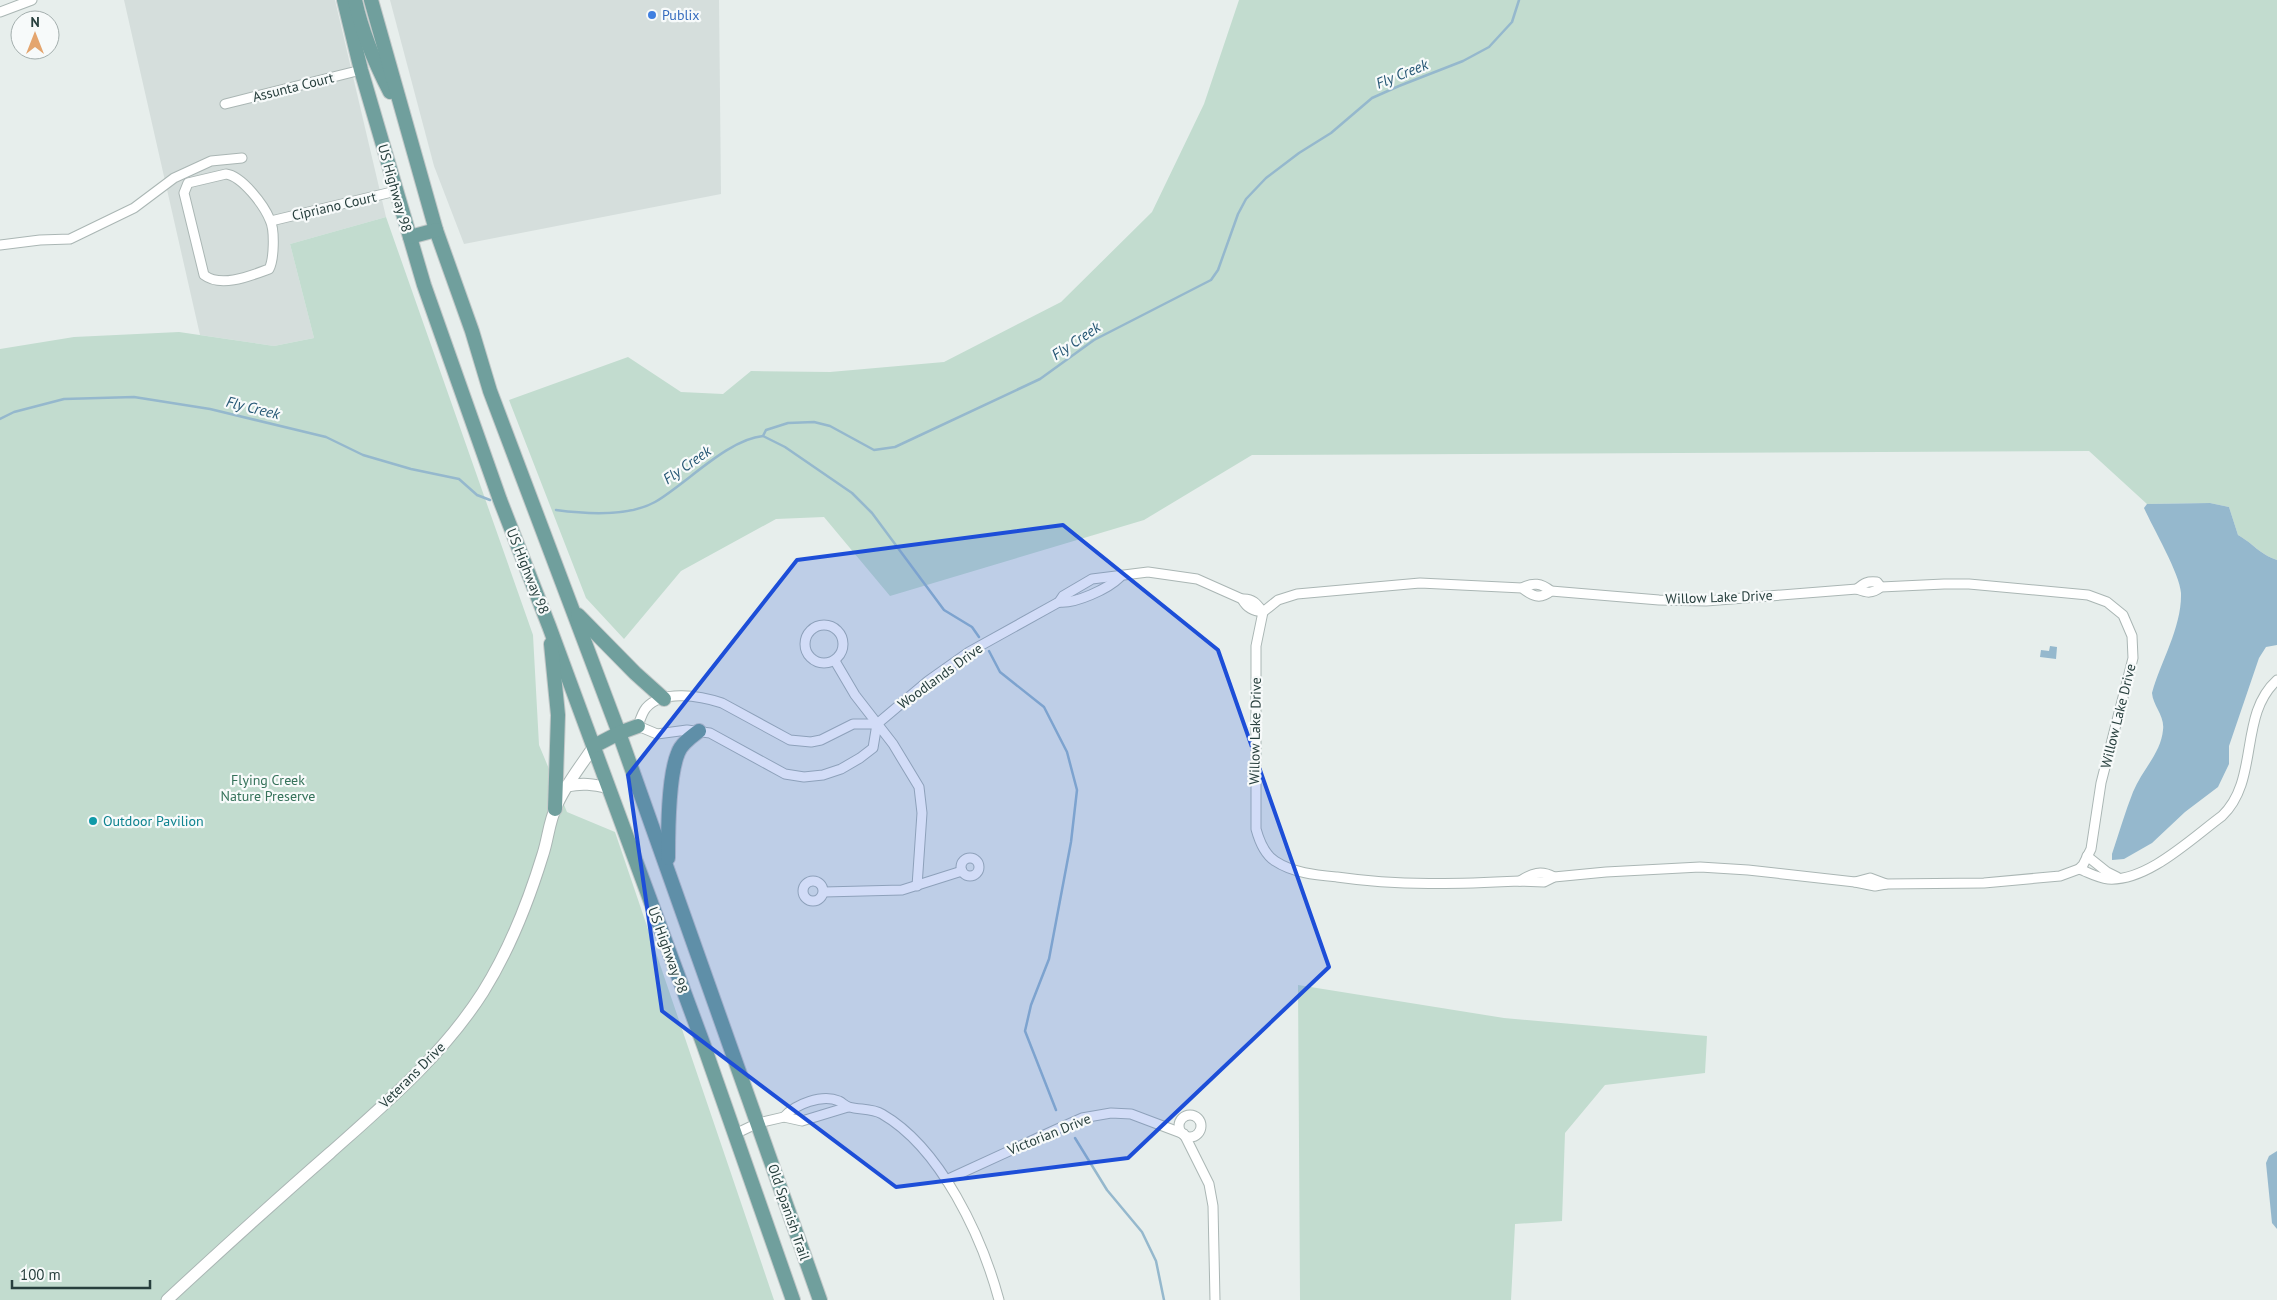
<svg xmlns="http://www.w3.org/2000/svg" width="2277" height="1300" viewBox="0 0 2277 1300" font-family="'PT Sans',sans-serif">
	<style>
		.built { fill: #d5dedc }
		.green { fill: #c2dccf }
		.water { fill: #95b8cd }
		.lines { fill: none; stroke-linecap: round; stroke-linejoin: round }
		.stream { stroke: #95b8cd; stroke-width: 2.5 }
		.minor-casing { stroke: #aab6b4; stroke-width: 11 }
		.tertiary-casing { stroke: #aab6b4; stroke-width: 13 }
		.primary-casing { stroke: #c3c9c9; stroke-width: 16 }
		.minor { stroke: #fff; stroke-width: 9 }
		.tertiary { stroke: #fff; stroke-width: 11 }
		.primary { stroke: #709f9d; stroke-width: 14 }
		.marked { fill: #1d4ed8; fill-opacity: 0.2; stroke: #1d4ed8; stroke-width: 4; stroke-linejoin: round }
		.shop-dot { fill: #3f7fe0; stroke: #f7fafa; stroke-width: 2 }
		.culture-dot { fill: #0f9aa8; stroke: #f7fafa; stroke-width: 2 }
		.labels { text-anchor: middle; stroke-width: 4.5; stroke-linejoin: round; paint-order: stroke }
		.shop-label { font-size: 14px; fill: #366cbe; stroke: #f7fafa; text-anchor: start }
		.street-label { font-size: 14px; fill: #273f3d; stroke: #f7fafa }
		.park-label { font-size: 14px; fill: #35725a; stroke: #f7fafa }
		.culture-label { font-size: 14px; fill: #0d838f; stroke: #f7fafa; text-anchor: start }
		.water-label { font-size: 15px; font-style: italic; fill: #265775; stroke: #f7fafa }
	</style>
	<rect width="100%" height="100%" fill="#e7eeec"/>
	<g class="built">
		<polygon points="124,0 335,0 386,217 290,244 314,338 274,346 200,335"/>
		<polygon points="390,0 719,0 721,194 464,244 434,166"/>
	</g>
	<g class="green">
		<path d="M1239,0H2277V560C2259,554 2254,544 2238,535L2229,507L2210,503L2147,504L2089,451L1252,455L1144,520L890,596L824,517L776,519L681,571L624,639L586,598L509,400L628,357L681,392L723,394L751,371L830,372L944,362L1061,302L1152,212L1204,104Z"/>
		<polygon points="386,217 533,635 539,745 567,812 615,832 774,1300 0,1300 0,349 74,337 179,332 274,346 314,338 290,244"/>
		<polygon points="1298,985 1504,1018 1707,1036 1705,1073 1605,1085 1565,1133 1562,1221 1515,1224 1511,1300 1300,1300"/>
	</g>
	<g class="water">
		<path d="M2210,503L2229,507L2238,535C2254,544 2259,554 2277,560V645L2266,647L2259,658L2229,746V764L2218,787L2185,812L2152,843L2124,859L2112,860V854C2119,833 2125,812 2133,792C2142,770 2161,753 2163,730C2165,716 2153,706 2152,693C2161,661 2182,627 2181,593C2180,574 2153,528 2144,508L2147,504Z"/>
		<polygon points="2050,646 2057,647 2056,659 2040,657 2041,650 2049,651"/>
		<polygon points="2277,1151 2277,1229 2272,1223 2266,1163 2269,1156"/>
	</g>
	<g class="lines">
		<g class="stream">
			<polyline points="0,419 14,412 64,399 134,397 210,409 326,437 363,455 411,469 459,479 477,495 490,500"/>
			<polyline points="763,436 785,447 852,493 872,513 944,610 972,627 979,637"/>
			<path d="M556,510C586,514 628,517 655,502C686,484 728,439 763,436L766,430L788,423L814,422L830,426L874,450L895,447L1040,379L1094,340L1211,280L1218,270L1238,214L1246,199L1266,178L1299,153L1331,133L1372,98L1399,86L1463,61L1489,47L1512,22L1519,0"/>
			<polyline points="989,651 1000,672 1044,707 1067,752 1077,790 1071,842 1049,959 1031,1005 1025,1031 1056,1110"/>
			<polyline points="1075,1138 1107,1190 1142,1232 1156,1261 1164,1300"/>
		</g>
		<defs>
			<g id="minor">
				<polyline points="0,12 32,0"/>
				<polyline points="225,104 361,70"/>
				<path d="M226,174C242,176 264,205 270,220C275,230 274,260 269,269C250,276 221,288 204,275L184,193L188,183Z"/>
				<polyline points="271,221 396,191"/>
				<polyline points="0,245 40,240 70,239 134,208 174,178 211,161 242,158"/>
				<path d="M1420,583L1522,588C1532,596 1540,600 1551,591L1659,600L1706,601L1857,589C1867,593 1872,594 1881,587L1944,584H1969L2088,595L2107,602L2123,615L2132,636L2133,658L2101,783L2091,849L2083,865L2079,869L2060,876L1984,883L1886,884L1870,878L1855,882L1748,870L1700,867L1606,872L1554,877L1544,882L1520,881C1459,884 1399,886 1337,877C1316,875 1293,873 1275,861C1264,854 1259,840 1256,829V646L1263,612L1278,600L1297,594Z"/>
				<path d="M1522,588C1533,582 1541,583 1551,591"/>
				<path d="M1857,589C1864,583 1867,581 1877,582L1881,587"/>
				<path d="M1242,599C1247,608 1253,611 1263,612"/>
				<path d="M1059,602C1075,604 1108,589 1120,577"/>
				<circle cx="824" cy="644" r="19"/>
				<polyline points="835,661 855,695 893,744 919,787 922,813 917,886"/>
				<path d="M877,724L873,748L860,758L841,769L823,775L804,777L785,774L710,733L687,730L657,734L638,726C640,720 642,713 646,708C662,689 701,696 722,703L790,740L811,742L821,740L853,724H877L928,681L969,652L1059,602L1063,596L1092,579L1148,572L1197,579L1242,599C1253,598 1257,604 1263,612"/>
				<polyline points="2087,856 2107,872 2117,877"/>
				<circle cx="970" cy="867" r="9"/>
				<path d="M2079,869C2088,872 2097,878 2108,879C2147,882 2192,838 2222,816C2260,780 2238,715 2277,680"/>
				<circle cx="813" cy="891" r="10"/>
				<path d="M1520,881C1532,873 1541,870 1554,877"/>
				<polyline points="1855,882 1875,886 1886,884"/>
				<polyline points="824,892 902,890 962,871"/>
				<circle cx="1190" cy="1126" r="11"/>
				<path d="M784,1117C795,1104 822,1094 839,1101C843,1103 845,1106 849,1107C860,1110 872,1108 882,1114C941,1148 982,1237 999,1300"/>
				<polyline points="735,1134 758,1123 784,1117 802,1121 848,1107"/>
				<polyline points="946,1180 1055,1130 1082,1118 1111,1113 1131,1114 1184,1134 1209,1184 1213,1206 1215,1300"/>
			</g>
			<g id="tertiary">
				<path d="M567,786C582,783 593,784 608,788"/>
				<path d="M167,1300C221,1250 275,1201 330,1153C385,1104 443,1055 483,992C510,949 528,903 543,854C548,839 549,822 556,807C565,785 581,766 594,746"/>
			</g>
			<g id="primary">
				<polyline points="344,0 361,70 424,285 500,500 549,626 704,1046 793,1300"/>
				<path d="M355,0C362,33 375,63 390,92"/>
				<polyline points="371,0 436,230 472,331 490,391 619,733 820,1300"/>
				<polyline points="410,237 436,230"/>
				<polyline points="578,615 635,673 664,699"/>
				<polyline points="551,644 558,715 555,809"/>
				<polyline points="594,746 619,733 638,726"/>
				<path d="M668,858C668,832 668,777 678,753C681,744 691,737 699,731"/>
			</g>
		</defs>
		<use href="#minor" class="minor-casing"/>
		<use href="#tertiary" class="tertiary-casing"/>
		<use href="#primary" class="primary-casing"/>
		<use href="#minor" class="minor"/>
		<use href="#tertiary" class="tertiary"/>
		<use href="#primary" class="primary"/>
	</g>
	<path class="marked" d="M1063,525L1218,650L1329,967L1128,1158L896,1187L662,1011L628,775L797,560Z"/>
	<circle class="shop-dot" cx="652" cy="15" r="5"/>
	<circle class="culture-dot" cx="93" cy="821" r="5"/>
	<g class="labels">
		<g class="shop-label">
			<text x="662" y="20">Publix</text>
		</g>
		<g class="street-label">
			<text transform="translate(293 87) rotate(-14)" y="5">Assunta Court</text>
			<text transform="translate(395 188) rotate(74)" y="5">US Highway 98</text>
			<text transform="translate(334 206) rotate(-13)" y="5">Cipriano Court</text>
			<text transform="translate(528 571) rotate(68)" y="5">US Highway 98</text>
			<text transform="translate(1719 597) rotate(-2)" y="5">Willow Lake Drive</text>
			<text transform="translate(940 676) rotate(-36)" y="5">Woodlands Drive</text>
			<text transform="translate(2118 716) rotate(-76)" y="5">Willow Lake Drive</text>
			<text transform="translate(1255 731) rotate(-89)" y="5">Willow Lake Drive</text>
			<text transform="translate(668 950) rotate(70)" y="5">US Highway 98</text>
			<text transform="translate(412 1075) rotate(-45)" y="5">Veterans Drive</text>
			<text transform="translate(1049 1134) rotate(-22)" y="5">Victorian Drive</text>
			<text transform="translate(789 1212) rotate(71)" y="5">Old Spanish Trail</text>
		</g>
		<g class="park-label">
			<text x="268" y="785">Flying Creek<tspan x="268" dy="16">Nature Preserve</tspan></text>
		</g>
		<g class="culture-label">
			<text x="103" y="826">Outdoor Pavilion</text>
		</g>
		<g class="water-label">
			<text transform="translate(1402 74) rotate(-22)" y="5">Fly Creek</text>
			<text transform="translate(1076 341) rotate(-34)" y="5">Fly Creek</text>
			<text transform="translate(253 408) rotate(14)" y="5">Fly Creek</text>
			<text transform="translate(687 465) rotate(-35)" y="5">Fly Creek</text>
		</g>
	</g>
	<g transform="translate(35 35)"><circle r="24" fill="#f7fafa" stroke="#a4afae"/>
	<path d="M0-4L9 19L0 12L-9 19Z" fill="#e4a56e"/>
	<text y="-8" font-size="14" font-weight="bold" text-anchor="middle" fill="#273f3d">N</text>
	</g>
	<path d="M12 1280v8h138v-8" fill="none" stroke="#273f3d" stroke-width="2.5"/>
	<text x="20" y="1280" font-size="15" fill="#273f3d" stroke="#f7fafa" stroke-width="4" paint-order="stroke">100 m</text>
</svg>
